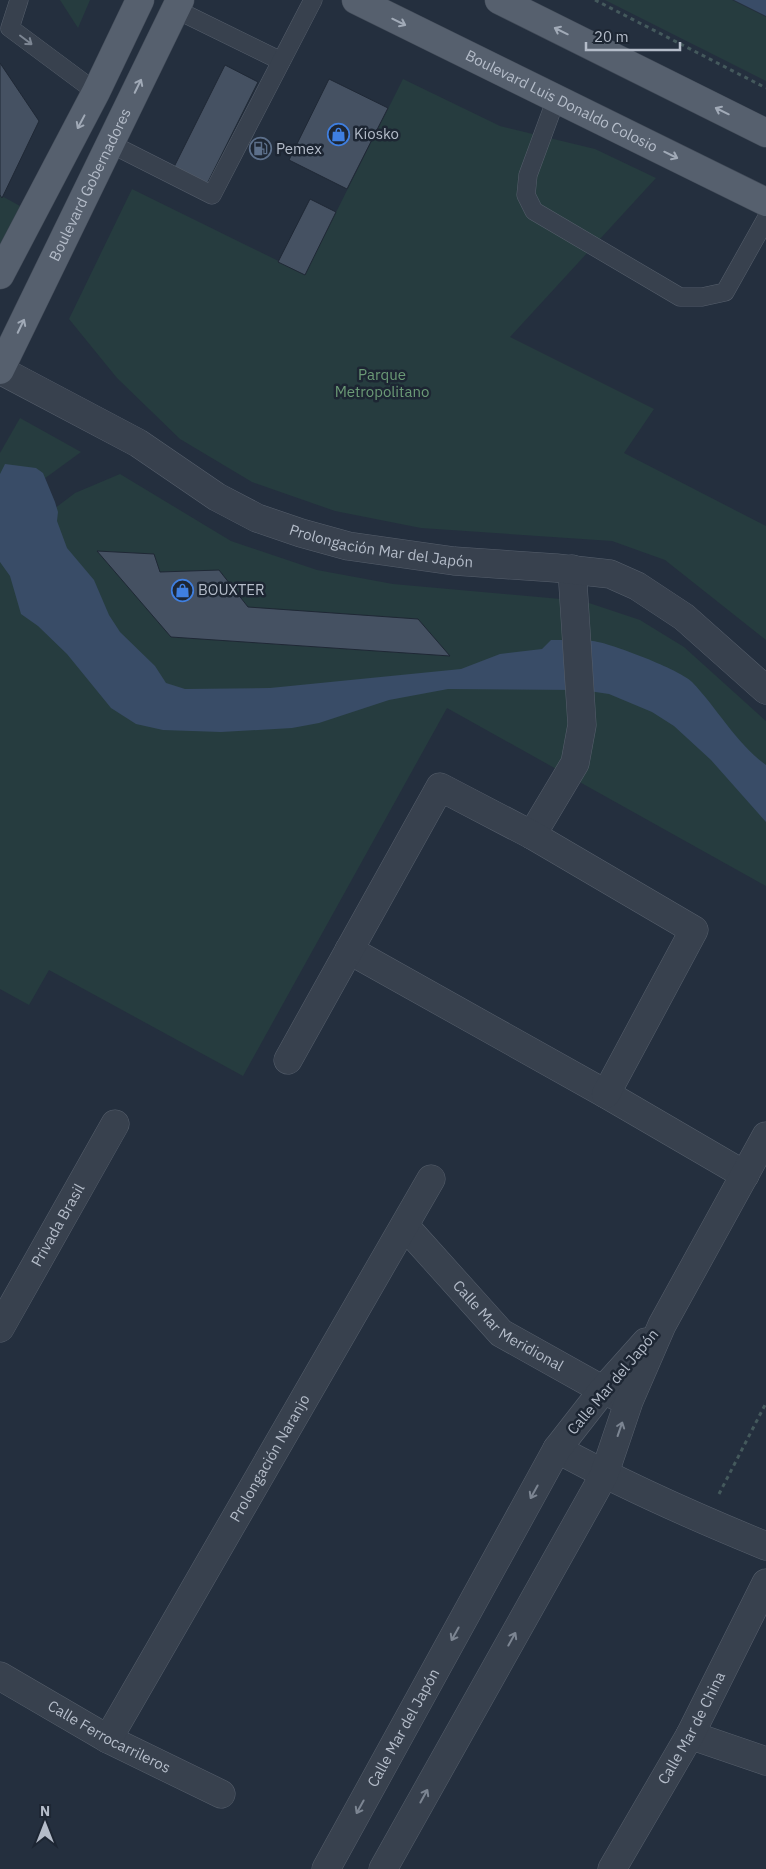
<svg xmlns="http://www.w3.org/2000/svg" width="766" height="1869" viewBox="0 0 766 1869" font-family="'IBM Plex Sans',sans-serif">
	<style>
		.green { fill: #263c3f }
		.water { fill: #394c67 }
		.building { fill: #455162; stroke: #1f2835 }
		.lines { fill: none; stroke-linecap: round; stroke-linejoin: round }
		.service-casing { stroke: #565f6c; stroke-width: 19 }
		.minor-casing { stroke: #565f6c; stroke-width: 29 }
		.tertiary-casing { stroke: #565f6c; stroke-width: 29 }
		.primary-casing { stroke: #414a57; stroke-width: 29 }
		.path { stroke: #44595c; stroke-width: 3; stroke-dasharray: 4 4; stroke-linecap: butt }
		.service { stroke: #38414e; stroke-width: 18 }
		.minor { stroke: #38414e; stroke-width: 28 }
		.tertiary { stroke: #38414e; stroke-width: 28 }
		.primary { stroke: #56606e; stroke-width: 28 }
		.oneway { stroke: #a1aab7 }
		.oneway2 { stroke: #7c8592 }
		.labels { text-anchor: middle; stroke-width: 5; stroke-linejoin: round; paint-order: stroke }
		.street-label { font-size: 15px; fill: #b4bcc9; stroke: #1d2633 }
		.poi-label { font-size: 15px; fill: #b4bcc9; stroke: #1d2633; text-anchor: start }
		.park-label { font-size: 15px; fill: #6b9a76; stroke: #1d2633 }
	</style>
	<rect width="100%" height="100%" fill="#242f3e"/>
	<g class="green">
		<polygon points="60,0 90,0 78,28"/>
		<polygon points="605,0 732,0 766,17 766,81"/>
		<polygon points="403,79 500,126 595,149 656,178 510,337 654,409 624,453 766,526 766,640 665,560 612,541 421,528 335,511 252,482 180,439 117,378 69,319 132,189 305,274"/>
		<polygon points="0,195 20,206 0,245"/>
		<polygon points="20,418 81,452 0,511 0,453"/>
		<polygon points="120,474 231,541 317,570 393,584 583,601 640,620 684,647 766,721 766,886 447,708 243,1076 49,970 29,1005 0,989 0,550 75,493"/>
	</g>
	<g class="water">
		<polygon points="734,0 766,0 766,16"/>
		<path d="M5,464L36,468L43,473L55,502L58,512L57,521L67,548L94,580L109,615L120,632L155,666L166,683L185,689L270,688L461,669L500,654L542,649L551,640C565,640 579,639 593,641C610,643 681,670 692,682C717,708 736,743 766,765V822L711,760L674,726L652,712L609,694L582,690L448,689L389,700L319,723L292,728L221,732L163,730L136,724L111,708L67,654L38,626L21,614L10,576L0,562V474Z"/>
	</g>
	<g class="building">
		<polygon points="0,63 39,121 2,198 0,195"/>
		<polygon points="225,65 258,82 206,186 173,169"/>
		<polygon points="329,79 388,108 347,189 289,160"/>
		<polygon points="310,199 336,212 305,275 278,262"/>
		<polygon points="97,551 154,554 160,572 219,570 248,607 418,619 450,656 171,637"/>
	</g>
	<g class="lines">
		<defs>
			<g id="service">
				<polyline points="19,0 10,28 96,92"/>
				<polyline points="175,9 281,61"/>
				<polyline points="556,99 528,175 526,195 534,211 680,297 702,297 725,292 766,219"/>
				<polyline points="111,144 212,195 313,0"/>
			</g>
			<g id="minor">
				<polyline points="532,835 575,763 582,725 572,569"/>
				<polyline points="349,950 606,1094 745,1175"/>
				<polyline points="288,1060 440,787 532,835 694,930 606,1094"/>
				<path id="s1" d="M405,1226L501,1333L603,1390L625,1400"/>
				<path id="s2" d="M0,1328L115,1124"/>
				<path id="s3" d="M0,1676L108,1739L221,1794"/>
				<polyline points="690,1735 766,1761"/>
				<path id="s4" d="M108,1739L431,1179"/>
				<path id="s5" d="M612,1869L690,1735L766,1583"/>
			</g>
			<g id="tertiary">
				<path id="s6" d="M0,370L138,443L217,497L257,518L301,533L348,546L454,561L556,568L610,574L637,586L684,617L766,690"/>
				<path d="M557,1449C625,1486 695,1517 766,1546"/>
				<path id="s7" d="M326,1869L557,1449L603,1390L646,1342"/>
				<polyline points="383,1869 604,1475 629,1401 662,1325 766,1136"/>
			</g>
			<g id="primary">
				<path id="s8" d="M356,0L766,202"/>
				<polyline points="499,0 766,133"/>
				<polyline points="0,275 96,92 140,0"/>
				<path id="s9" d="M0,370L180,0"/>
			</g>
		</defs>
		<use href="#service" class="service-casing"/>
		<use href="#minor" class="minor-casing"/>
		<use href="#tertiary" class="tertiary-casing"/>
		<use href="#primary" class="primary-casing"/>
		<g class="path">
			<polyline points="595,0 766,88"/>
			<polyline points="719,1494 766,1403"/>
		</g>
		<use href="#service" class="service"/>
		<use href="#minor" class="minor"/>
		<use href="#tertiary" class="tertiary"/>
		<use href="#primary" class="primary"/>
	</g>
	<defs><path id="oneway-shaft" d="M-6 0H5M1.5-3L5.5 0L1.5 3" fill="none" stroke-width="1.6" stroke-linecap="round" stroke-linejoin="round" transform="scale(1.25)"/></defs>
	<g class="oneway">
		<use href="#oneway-shaft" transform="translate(399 22) rotate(26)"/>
		<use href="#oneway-shaft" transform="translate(561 31) rotate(-154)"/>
		<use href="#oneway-shaft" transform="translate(138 86) rotate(-64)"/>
		<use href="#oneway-shaft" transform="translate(722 111) rotate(-154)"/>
		<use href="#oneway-shaft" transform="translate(81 122) rotate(118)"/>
		<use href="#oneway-shaft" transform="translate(671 155) rotate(26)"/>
		<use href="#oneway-shaft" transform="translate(21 326) rotate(-64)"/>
	</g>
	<g class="oneway2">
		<use href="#oneway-shaft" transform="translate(26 40) rotate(37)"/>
		<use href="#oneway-shaft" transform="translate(620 1429) rotate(-71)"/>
		<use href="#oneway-shaft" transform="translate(534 1492) rotate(119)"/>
		<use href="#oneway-shaft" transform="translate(455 1634) rotate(119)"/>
		<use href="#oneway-shaft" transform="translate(512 1639) rotate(-61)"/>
		<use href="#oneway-shaft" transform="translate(424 1796) rotate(-61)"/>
		<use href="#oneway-shaft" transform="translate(360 1807) rotate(119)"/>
	</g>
	<defs>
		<symbol id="shop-ring" viewBox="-11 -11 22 22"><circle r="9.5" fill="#1d2633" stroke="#3f7fe0" stroke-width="1.5"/><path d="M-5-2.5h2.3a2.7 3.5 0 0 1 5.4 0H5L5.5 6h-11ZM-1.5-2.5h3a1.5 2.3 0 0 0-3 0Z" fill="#3f7fe0"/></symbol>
		<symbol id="fuel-ring" viewBox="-11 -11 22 22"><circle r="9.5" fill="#1d2633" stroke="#5c6f8a" stroke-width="1.5"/><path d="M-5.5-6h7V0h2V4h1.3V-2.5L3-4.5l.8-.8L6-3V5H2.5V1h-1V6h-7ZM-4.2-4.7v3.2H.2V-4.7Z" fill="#5c6f8a"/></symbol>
	</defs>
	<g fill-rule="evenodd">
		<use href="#shop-ring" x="326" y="122" width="25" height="25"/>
		<use href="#fuel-ring" x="248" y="136" width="25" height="25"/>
		<use href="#shop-ring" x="170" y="578" width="25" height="25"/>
	</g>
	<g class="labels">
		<g class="street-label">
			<text dy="5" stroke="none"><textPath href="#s8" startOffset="229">Boulevard Luis Donaldo Colosio</textPath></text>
			<text dy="5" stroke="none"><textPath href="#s9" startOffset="206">Boulevard Gobernadores</textPath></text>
			<text dy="5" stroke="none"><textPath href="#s6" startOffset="425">Prolongación Mar del Japón</textPath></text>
			<text dy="5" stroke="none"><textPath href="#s2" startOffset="118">Privada Brasil</textPath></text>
			<text dy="5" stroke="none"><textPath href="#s1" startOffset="145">Calle Mar Meridional</textPath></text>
			<text transform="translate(613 1382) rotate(-50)" y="5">Calle Mar del Japón</text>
			<text dy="5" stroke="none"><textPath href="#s4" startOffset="324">Prolongación Naranjo</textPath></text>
			<text dy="5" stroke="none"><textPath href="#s7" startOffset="161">Calle Mar del Japón</textPath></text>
			<text dy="5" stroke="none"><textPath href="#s5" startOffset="162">Calle Mar de China</textPath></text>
			<text dy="5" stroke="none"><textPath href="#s3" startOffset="125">Calle Ferrocarrileros</textPath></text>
		</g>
		<g class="poi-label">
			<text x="354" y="139">Kiosko</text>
			<text x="276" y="154">Pemex</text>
			<text x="198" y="595">BOUXTER</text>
		</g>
		<g class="park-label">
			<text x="382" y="380">Parque<tspan x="382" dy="17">Metropolitano</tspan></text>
		</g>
	</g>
	<g transform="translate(45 1824)" stroke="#1d2633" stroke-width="4" paint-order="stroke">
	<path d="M0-4L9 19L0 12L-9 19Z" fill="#b4bcc9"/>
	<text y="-8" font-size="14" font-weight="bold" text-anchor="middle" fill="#b4bcc9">N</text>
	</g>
	<path d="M586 42v8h94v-8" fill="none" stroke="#b4bcc9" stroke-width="2.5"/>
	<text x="594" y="42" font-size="15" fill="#b4bcc9" stroke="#1d2633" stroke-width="4" paint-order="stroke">20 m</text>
</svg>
